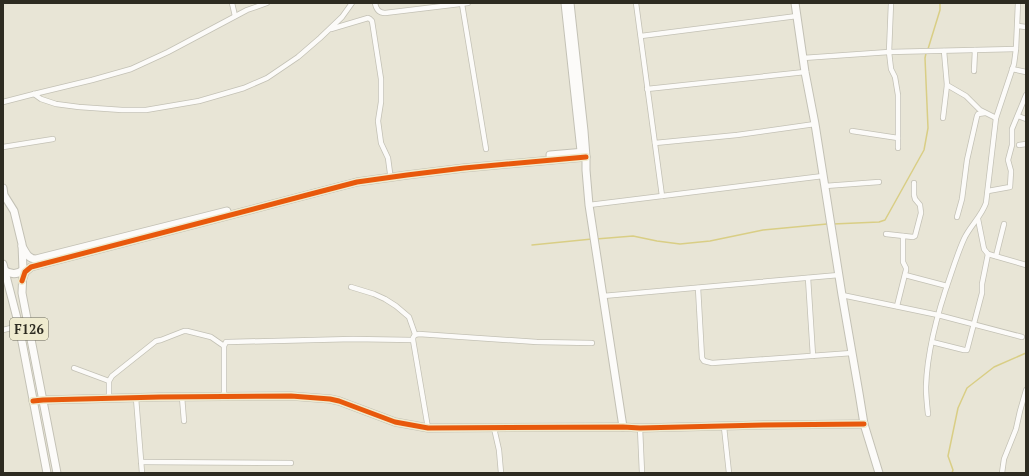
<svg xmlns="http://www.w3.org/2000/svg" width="1029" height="476" viewBox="0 0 1029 476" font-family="'PT Serif',serif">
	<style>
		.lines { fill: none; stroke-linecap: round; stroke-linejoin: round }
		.stream { stroke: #d9ce85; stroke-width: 1.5 }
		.street-casing { stroke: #c3c1b5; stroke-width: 6 }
		.secondary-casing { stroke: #c3c1b5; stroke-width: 9 }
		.primary-casing { stroke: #c3c1b5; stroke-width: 9 }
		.street { stroke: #fcfbf9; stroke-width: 4.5 }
		.secondary { stroke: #fcfbf9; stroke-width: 7 }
		.primary { stroke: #fcfbf9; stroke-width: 7 }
		.cycleway-casing { stroke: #efebcf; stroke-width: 8 }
		.cycleway { stroke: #e8590c; stroke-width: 5 }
		.labels { text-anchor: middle; stroke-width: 4; stroke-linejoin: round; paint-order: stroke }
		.shield { fill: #efebcf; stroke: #676555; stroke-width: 1 }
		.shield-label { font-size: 13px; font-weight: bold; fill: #2d2b21 }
	</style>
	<rect width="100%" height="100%" fill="#e8e5d6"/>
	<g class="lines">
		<g class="stream">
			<polyline points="928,49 940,10 940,3"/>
			<polyline points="833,224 879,222 885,220 924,150 928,128 925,58 926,53"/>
			<polyline points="596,239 633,236 657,241 680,244 710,241 763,230 827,224"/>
			<polyline points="532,245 592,239"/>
			<polyline points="952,473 953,470 948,456 958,408 967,388 994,367 1026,353"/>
		</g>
		<defs>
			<g id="street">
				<polyline points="232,3 235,16"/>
				<path d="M375,3C376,9 379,13 385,13L468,3"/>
				<polyline points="636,3 662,196"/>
				<polyline points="891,3 889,52 891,69 895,77 898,95 898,148"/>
				<polyline points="462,4 486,149"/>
				<polyline points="1018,26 1026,27"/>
				<polyline points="331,29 368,18 370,19 372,21 381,79 381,102 378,121 381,143 388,158 390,173"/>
				<polyline points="641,36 797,16"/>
				<polyline points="803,58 889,52 1016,49"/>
				<polyline points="1012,69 1026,72"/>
				<polyline points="974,71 975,50"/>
				<polyline points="947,85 966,96 980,110 996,118"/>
				<polyline points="647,89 805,72"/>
				<polyline points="34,94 41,99 56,104 79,107 122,110 146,110 199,101 244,88 267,78 298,57 320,38 342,17 352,3"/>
				<polyline points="3,102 34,94 92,80 131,69 168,52 247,10 267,3"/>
				<polyline points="1018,116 1026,119"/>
				<polyline points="943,118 947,85 944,51"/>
				<polyline points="852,131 898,138"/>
				<polyline points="655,143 737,135 815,124"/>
				<polyline points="1019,145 1026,144"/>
				<polyline points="3,147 53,139"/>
				<polyline points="825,186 879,182"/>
				<polyline points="988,191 1010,187 1011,171 1008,160 1012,145 1012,129 1026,95"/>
				<polyline points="589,205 662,196 823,176"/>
				<polyline points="957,217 962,199 967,160 977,116 978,114 985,113"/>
				<polyline points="978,219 984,249 988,254 1026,265"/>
				<polyline points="886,234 913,237 915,236 921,213 920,205 915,199 914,195 914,183"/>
				<polyline points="996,256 1004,224"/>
				<polyline points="905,275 947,286"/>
				<polyline points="808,278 813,356"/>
				<polyline points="351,287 374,294 385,299 396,306 409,317 415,334"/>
				<polyline points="698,288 702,358 704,361 712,363 852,353"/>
				<polyline points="842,295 938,315 1022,337"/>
				<polyline points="603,296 839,275"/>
				<polyline points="897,306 906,270 906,268 903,262 903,236"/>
				<polyline points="3,330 19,326"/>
				<polyline points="932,342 964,350 967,350 982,293 982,284 988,254"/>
				<polyline points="74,368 109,381"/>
				<polyline points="182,397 184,421"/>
				<polyline points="224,397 224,346 226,342 228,342 353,339 413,340"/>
				<polyline points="109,398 109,381 112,376 156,341 161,340 184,331 187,331 211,337 224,346"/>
				<polyline points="136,398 142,473"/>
				<path d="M928,414C927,405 926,396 926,387C927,350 939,308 951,274C955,262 959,250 964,239C970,226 981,217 986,203L996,118L1014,64L1016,49L1018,3"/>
				<polyline points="724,427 729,473"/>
				<path d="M428,428L413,340C413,336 414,335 419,334L537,342L592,343"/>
				<polyline points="494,428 499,450 501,473"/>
				<polyline points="640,428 642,473"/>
				<polyline points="141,462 291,463"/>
				<polyline points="1002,473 1004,459 1016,429 1020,411 1026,390"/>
			</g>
			<g id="secondary">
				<polyline points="565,3 581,151"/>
				<polyline points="570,3 584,131 586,157 586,170 589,205 623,427"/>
				<polyline points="795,3 805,72 815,124 842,295 859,393 864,424 879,473"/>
				<polyline points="550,155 585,152"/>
				<path d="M22,246C26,253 28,259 36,259L227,211"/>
				<polyline points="23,278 25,272 31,267 307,195 357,182 407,175 464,168 586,157"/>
				<polyline points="33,401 43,400 160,397 291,396 330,399 339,401 395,422 428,428 623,427 640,428 763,425 864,424"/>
			</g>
			<g id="primary">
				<polyline points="3,188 4,195 14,211 22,244 23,270 22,293 57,473"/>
				<polyline points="3,264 19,326 47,473"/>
				<path d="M4,270C11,275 17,275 23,270"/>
			</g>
		</defs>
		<use href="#street" class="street-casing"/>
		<use href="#secondary" class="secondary-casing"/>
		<use href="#primary" class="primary-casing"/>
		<use href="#street" class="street"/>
		<use href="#secondary" class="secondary"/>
		<use href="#primary" class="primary"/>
		<defs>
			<g id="cycleway">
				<polyline points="22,281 25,272 31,267 307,195 357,182 407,175 464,168 586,157"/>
				<polyline points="33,401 43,400 160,397 291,396 330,399 339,401 395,422 428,428 623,427 640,428 763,425 864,424"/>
			</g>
		</defs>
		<use href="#cycleway" class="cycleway-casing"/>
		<use href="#cycleway" class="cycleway"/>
	</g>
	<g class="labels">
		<rect class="shield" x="10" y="318" width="38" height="22" rx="3"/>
		<g class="shield-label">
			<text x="29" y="334">F126</text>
		</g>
	</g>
	<rect width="1029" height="476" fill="none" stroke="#2d2b21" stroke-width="8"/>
</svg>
